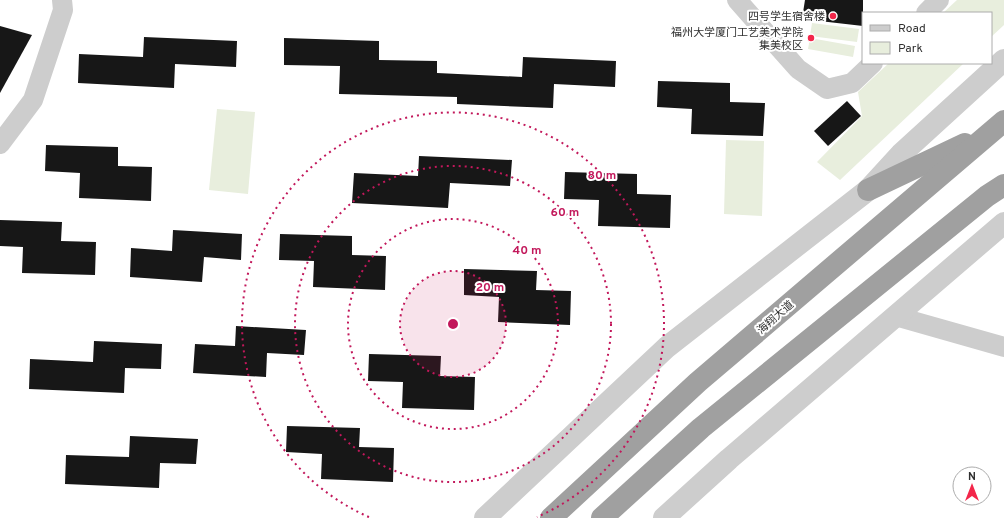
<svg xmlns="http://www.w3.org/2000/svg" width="1004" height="518" viewBox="0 0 1004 518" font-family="Overpass,'Noto Sans SC',sans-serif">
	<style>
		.green { fill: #e8eedd }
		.building { fill: #171717 }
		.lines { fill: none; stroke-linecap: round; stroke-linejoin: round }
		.minor { stroke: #cdcdcd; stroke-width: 20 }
		.tertiary { stroke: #cdcdcd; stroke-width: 22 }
		.trunk { stroke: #a0a0a0; stroke-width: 22 }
		.ring { fill: none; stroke: #c2185b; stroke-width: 2; stroke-dasharray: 2 4 }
		.poi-dot { fill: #f3264a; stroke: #fff; stroke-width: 1.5 }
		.labels { text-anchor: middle; stroke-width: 4; stroke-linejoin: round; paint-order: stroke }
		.poi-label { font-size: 11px; fill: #303030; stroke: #fff; text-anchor: end }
		.street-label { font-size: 11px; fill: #303030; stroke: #fff }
		.centre { fill: #c2185b; stroke: #fff; stroke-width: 2 }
		.ring-label { font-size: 12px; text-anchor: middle; font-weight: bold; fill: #c2185b; stroke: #fff; stroke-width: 4; stroke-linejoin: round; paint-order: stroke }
	</style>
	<rect width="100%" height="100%" fill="#fff"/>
	<g class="green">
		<polygon points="957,0 1004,0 1004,25 991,37 991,13 943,13"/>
		<polygon points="812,23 859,29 857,42 810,36"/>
		<polygon points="810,38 855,46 853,57 808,49"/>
		<polygon points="889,63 964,63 840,180 817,162 862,116 858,92"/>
		<polygon points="217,109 255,112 248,194 209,190"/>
		<polygon points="726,140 764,141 762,216 724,214"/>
	</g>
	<g class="building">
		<polygon points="805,0 863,0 863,26 802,19"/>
		<polygon points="0,26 32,35 0,93"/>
		<polygon points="144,37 237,41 236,67 175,64 174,88 78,83 79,54 143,57"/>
		<polygon points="284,38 379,41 379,60 437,61 437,73 522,77 523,57 616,61 615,87 554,84 553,108 457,104 457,97 339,94 340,66 284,65"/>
		<polygon points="658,81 730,83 730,102 765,103 763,136 691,134 692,109 657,107"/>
		<polygon points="847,101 861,116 828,146 814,131"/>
		<polygon points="46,145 118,147 118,166 152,167 151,201 79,198 80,173 45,171"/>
		<polygon points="419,156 512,160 510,186 450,183 448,208 352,203 354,173 418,176"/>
		<polygon points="565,172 637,174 637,194 671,195 670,228 598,226 599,200 564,199"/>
		<polygon points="0,220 62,222 61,241 96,242 95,275 22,273 23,247 0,246"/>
		<polygon points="173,230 242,234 241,260 204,257 202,282 130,277 131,248 172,251"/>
		<polygon points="280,234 352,236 352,255 386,256 385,290 313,287 314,261 279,260"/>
		<polygon points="464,269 537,271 536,290 571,291 570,325 498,322 499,297 464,295"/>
		<polygon points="236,326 306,330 304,355 267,353 266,377 193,373 195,344 235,346"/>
		<polygon points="94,341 162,344 161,369 125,368 124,393 29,389 30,359 93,362"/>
		<polygon points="369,354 441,356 440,376 475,377 474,410 402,408 403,382 368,381"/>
		<polygon points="287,426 360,428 359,447 394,448 393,482 321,479 322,454 286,452"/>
		<polygon points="130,436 198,439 196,464 160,463 159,488 65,484 66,455 129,457"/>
	</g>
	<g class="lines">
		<g class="minor">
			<polyline points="737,0 798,69 827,89 852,83 873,63"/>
			<polyline points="926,13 939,0"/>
			<polyline points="0,144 33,100 63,10 62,0"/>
			<polyline points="895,316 1004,347"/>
		</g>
		<g class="tertiary">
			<polyline points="485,518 667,347 868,190 901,154 1004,60"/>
			<polyline points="664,518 729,459 1004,223"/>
		</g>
		<g class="trunk">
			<polyline points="868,190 965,144"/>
			<polyline points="551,518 698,382 1004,121"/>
			<polyline points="602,518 701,428 987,196 1004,185"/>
		</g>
	</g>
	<circle cx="453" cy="324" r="53" fill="#c2185b" fill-opacity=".12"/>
	<g class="ring">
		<circle cx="453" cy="324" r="53"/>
		<circle cx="453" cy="324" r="105"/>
		<circle cx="453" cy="324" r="158"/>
		<path d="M369 517A211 211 0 1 1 537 517"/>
	</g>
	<g class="poi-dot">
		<circle cx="833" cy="16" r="4"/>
		<circle cx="811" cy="38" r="4"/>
	</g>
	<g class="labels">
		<g class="poi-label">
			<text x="825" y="20">四号学生宿舍楼</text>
			<text x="803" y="36">福州大学厦门工艺美术学院<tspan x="803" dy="13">集美校区</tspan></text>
		</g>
		<g class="street-label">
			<text transform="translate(775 317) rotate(-41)" y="4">海翔大道</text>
		</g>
	</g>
	<circle cx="453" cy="324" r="6" class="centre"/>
	<g class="ring-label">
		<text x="602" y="179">80 m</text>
		<text x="565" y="216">60 m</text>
		<text x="527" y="254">40 m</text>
		<text x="490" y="291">20 m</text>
	</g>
	<rect x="862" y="12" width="130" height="52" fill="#ffffff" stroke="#acacac"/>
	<rect x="870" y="25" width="20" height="6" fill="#cdcdcd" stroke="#acacac"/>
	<text x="898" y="32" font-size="12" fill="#303030">Road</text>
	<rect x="870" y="42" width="20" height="12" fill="#e8eedd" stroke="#acacac"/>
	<text x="898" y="52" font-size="12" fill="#303030">Park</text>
	<g transform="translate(972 486)"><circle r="19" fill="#ffffff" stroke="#acacac"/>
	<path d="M0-3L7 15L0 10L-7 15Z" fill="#f3264a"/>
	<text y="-6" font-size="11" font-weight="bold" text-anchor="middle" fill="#303030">N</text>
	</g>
</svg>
